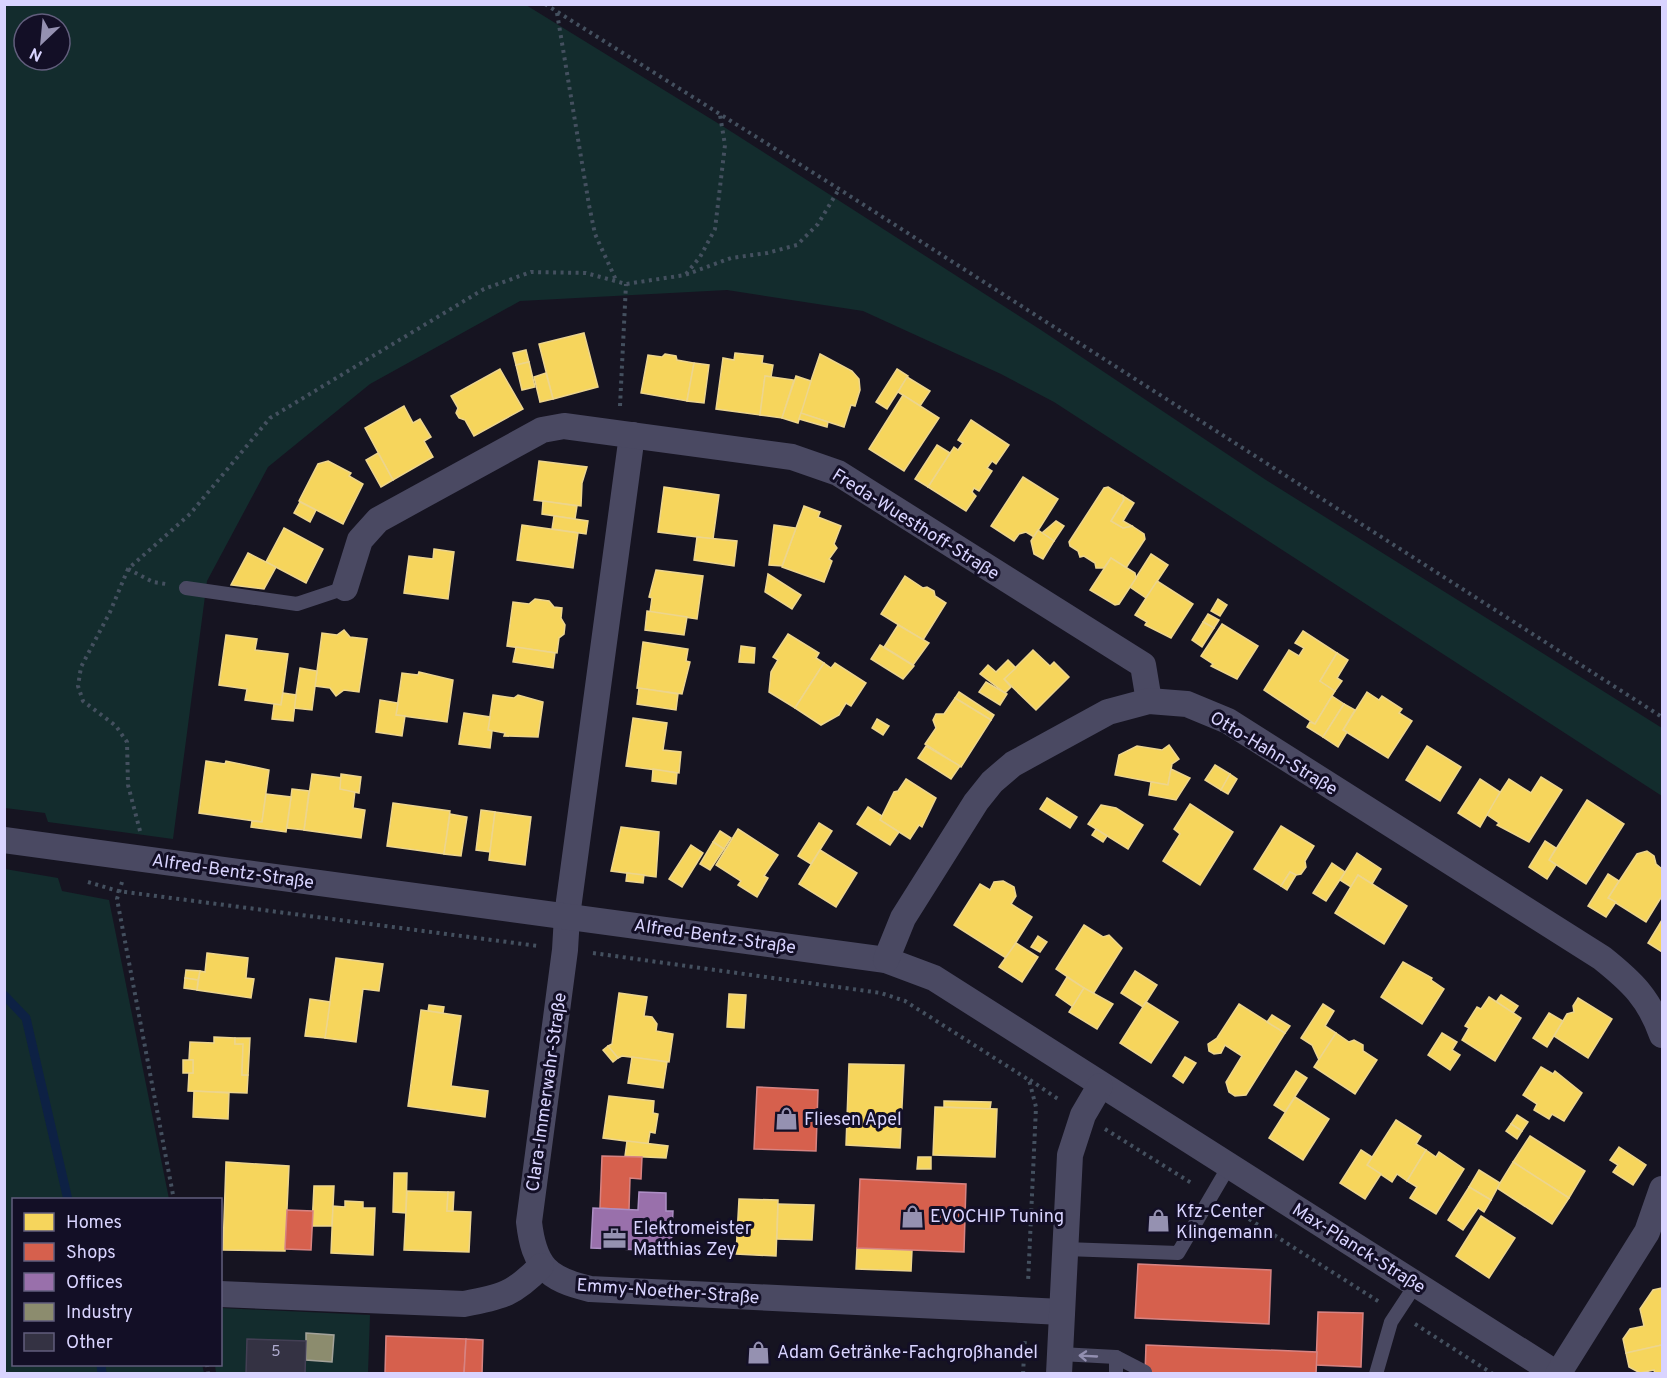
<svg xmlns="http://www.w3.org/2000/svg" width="1667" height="1378" viewBox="0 0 1667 1378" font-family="Overpass,sans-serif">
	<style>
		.green { fill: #132c2d; fill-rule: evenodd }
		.homes { fill: #f6d55c; stroke: #edd58d; stroke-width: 1.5 }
		.shops { fill: #d6604d; stroke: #d78382; stroke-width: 1.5 }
		.offices { fill: #9970ab; stroke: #ac8ec4; stroke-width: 1.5 }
		.industry { fill: #8c8c6e; stroke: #a3a29a; stroke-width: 1.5 }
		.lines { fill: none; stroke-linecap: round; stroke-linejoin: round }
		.stream { stroke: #0d2144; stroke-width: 9 }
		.building { fill: #343243; stroke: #433f54; stroke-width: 1.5 }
		.path { stroke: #44505f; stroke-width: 4; stroke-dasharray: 3 4.5; stroke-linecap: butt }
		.lane { stroke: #4a4962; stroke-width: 14 }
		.street { stroke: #4a4962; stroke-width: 26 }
		.oneway { stroke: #928eb0 }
		.labels { text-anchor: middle; stroke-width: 6; stroke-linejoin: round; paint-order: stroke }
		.number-label { font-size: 15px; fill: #b0acd0 }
		.street-label { font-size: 18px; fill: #d9d4ff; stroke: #130f26 }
		.poi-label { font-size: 18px; fill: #d9d4ff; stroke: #130f26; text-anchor: start }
	</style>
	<rect width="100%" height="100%" fill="#161421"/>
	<g class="green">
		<path d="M5,4L526,5L724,127L1041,330L1266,480L1662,728V796L1054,402L1001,374L863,311L727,290L520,301L370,384L268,467L207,581L173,839L48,822L45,813L5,808ZM24,24H60V60H24Z"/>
		<polygon points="5,869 58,878 62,891 109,900 169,1199 14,1200 14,1364 202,1364 204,1373 5,1373"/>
		<polygon points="221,1308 370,1315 368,1373 216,1373 215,1365 220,1364"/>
	</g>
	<g class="homes">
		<polygon points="584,333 598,387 553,399 539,344"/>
		<polygon points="526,350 529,362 516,365 513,353"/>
		<polygon points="735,353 763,356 762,363 773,365 771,377 765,376 760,415 716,409 723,358 734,360"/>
		<polygon points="665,354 676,356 677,360 694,363 687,401 641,393 648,355 662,357"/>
		<polygon points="820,354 852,371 859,379 860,390 855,406 851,405 844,427 800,413"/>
		<polygon points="529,362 535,387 522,390 516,365"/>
		<polygon points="694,363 709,365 704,403 687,401"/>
		<polygon points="500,369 523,409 474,436 465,420 459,418 456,413 458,408 451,396"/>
		<polygon points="897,369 908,376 887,409 876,402"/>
		<polygon points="546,373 553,399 540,402 534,377"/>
		<polygon points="765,376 794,380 782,418 760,415"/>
		<polygon points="796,376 811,381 798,423 782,418"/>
		<polygon points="907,377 930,391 920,406 898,392"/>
		<polygon points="903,395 939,418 904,471 869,449"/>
		<polygon points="404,406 413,423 420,419 431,437 424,441 433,457 393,480 365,428"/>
		<polygon points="801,413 828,422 827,427 799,419"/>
		<polygon points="971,420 1009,445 996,464 992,461 987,468 992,471 979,491 974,488 972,492 976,496 966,511 928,487 954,447 958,450 963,443 958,440"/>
		<polygon points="937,445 950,453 928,487 915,479"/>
		<polygon points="378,453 393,480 381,487 366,460"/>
		<polygon points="328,461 351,473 349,476 363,484 343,524 299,501 318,464"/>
		<polygon points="539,461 587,467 582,483 581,506 534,500"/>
		<polygon points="1023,477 1058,499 1034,537 1026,532 1019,534 1014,541 991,526"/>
		<polygon points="664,487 719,495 713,539 658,532"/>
		<polygon points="1108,487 1123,496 1124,500 1111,521 1123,528 1132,526 1144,534 1145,539 1126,568 1111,558 1104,568 1096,568 1095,563 1084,556 1080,557 1078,551 1070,546 1069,542 1104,488"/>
		<polygon points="1123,496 1134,503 1123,521 1132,526 1123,528 1111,521 1124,500"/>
		<polygon points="543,501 577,506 575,519 542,514"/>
		<polygon points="300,502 316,510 310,522 294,513"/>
		<polygon points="804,506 820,512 818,517 841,526 834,544 837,548 829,559 832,561 824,582 782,567"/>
		<polygon points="554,516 588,521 586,534 552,529"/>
		<polygon points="1056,521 1064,526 1054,541 1042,533"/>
		<polygon points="522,525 578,533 573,568 517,560"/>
		<polygon points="774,525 796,528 782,566 769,565"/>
		<polygon points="284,528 323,549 306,583 266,562"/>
		<polygon points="1038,530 1054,541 1043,559 1034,554 1031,541"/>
		<polygon points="697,537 737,541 734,566 694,560"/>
		<polygon points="434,549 454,552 448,599 404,593 409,556 433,559"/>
		<polygon points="248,553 276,567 264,589 231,585"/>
		<polygon points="1151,554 1168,565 1146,598 1130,587"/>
		<polygon points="1111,558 1135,573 1136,578 1119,604 1115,605 1090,590"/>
		<polygon points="656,570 703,576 697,619 650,612 652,598 649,597"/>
		<polygon points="768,574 801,595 792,609 765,592"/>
		<polygon points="905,576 923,588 927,587 934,591 935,596 946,603 923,640 881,614"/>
		<polygon points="1157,581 1193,604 1171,638 1145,625 1147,622 1135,615"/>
		<polygon points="535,599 549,601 554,607 562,608 561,618 565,625 564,634 559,638 557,653 507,646 513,602 529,604"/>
		<polygon points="1218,599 1227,605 1220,616 1211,611"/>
		<polygon points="647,611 687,617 684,635 645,630"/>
		<polygon points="1208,614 1219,620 1214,628 1203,622"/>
		<polygon points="1203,622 1214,628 1202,647 1192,640"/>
		<polygon points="1222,624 1258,646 1237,679 1211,666 1213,664 1201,656"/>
		<polygon points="898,625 929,643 913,665 884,647"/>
		<polygon points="344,630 350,637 367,639 359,692 344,690 336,696 330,688 315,686 322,633 337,635"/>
		<polygon points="1303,631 1337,653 1320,681 1335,691 1315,724 1264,690 1289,650 1299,656 1304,648 1295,643"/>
		<polygon points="788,634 819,653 816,658 824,663 795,708 769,692 771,672 778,660 773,657"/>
		<polygon points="226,635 257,639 255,650 288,654 281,705 245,700 247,689 219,685"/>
		<polygon points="643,642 688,649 686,661 690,662 682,694 637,688"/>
		<polygon points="880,645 914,666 903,679 871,659"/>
		<polygon points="741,646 755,648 754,663 739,662"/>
		<polygon points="516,647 555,653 553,668 513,662"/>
		<polygon points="1033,650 1050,666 1054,662 1069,677 1036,710 1004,679"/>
		<polygon points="1337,653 1348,660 1337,678 1342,681 1335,691 1320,681"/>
		<polygon points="1008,660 1016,668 1004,679 1011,687 1005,693 980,674 988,665 996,672"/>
		<polygon points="824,663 831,668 835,663 866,683 851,706 846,703 839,715 821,725 795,708"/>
		<polygon points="300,668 317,671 312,710 294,708"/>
		<polygon points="419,672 453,680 447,722 396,715 402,673 418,675"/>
		<polygon points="986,682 1007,694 1000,705 979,692"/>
		<polygon points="639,688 678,694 676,710 637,704"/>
		<polygon points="959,692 994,715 991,720 955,698"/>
		<polygon points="1367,692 1379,700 1382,696 1402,709 1399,713 1412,721 1388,758 1343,730"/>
		<polygon points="283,693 296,695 293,721 272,719 274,704 281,705"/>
		<polygon points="493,695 514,698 518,695 543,702 538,737 504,736 505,733 488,730"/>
		<polygon points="1332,696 1344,704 1323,737 1307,727 1310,722 1315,724"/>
		<polygon points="955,698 991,720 961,767 925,744 936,728 933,720 936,714 944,714"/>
		<polygon points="380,700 398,703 396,715 405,716 402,736 376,732"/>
		<polygon points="1344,704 1355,710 1343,730 1347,732 1338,747 1323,737"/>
		<polygon points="464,713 490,717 488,730 492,731 490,748 459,744"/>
		<polygon points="633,718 667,723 663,750 681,752 679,773 626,766"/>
		<polygon points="877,719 889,726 883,735 872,728"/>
		<polygon points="1169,745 1179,759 1172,764 1168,785 1115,775 1119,755 1137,746 1162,750"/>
		<polygon points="926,746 960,766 951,779 918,758"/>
		<polygon points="1427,746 1461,767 1440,801 1406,780"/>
		<polygon points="206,761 225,764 226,761 269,770 262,822 199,813"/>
		<polygon points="1215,765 1230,774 1221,790 1205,780"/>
		<polygon points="653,769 677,773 676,784 652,781"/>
		<polygon points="1171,769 1190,778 1176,800 1149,795 1151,782 1168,785"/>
		<polygon points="312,774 342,778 340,789 355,791 353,808 365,810 361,838 304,830"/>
		<polygon points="341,774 361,777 359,793 340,789"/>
		<polygon points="1230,774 1237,779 1228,794 1221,790"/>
		<polygon points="1541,777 1562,790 1529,842 1497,825 1499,823 1486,814 1509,779 1531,793"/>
		<polygon points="906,779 936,798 922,827 919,825 910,839 880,820 894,792 898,791"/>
		<polygon points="1480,779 1500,792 1480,827 1458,813"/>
		<polygon points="292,789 309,791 304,830 287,828"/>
		<polygon points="266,794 291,797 286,832 251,827 252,821 262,822"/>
		<polygon points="1047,798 1077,817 1070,828 1040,809"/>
		<polygon points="1587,800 1624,824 1586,884 1549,860"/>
		<polygon points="393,803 450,811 444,854 387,846"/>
		<polygon points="1190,804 1233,832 1200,885 1163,861 1180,834 1174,829"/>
		<polygon points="1101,805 1116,808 1143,825 1128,849 1088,824"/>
		<polygon points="868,807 882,816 880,820 899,832 890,845 857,824"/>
		<polygon points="481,810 495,812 490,852 476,850"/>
		<polygon points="495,812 531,817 525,865 489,860"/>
		<polygon points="450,814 467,817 461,856 444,854"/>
		<polygon points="819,823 832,831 811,864 798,856"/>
		<polygon points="1281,826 1314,846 1305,861 1306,867 1301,874 1296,875 1290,872 1281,886 1254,869"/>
		<polygon points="621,827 659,832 656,877 611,871"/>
		<polygon points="738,829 778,855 764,876 768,878 757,897 738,885 741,881 716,865"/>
		<polygon points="1096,829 1107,836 1103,842 1092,835"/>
		<polygon points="720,831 731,838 724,849 713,842"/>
		<polygon points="1545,841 1556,848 1549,860 1556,865 1547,879 1529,867"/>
		<polygon points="713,842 724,849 710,870 700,864"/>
		<polygon points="691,845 703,853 682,887 669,879"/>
		<polygon points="820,850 857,873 836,907 799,884"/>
		<polygon points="1647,851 1654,856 1656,864 1662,869 1662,896 1646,922 1608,898 1637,854"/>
		<polygon points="1357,853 1381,869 1372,884 1358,875 1351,887 1340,880"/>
		<polygon points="1332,863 1345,872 1326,901 1313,893"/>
		<polygon points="1290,872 1296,875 1287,890 1281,886"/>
		<polygon points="627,873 644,875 643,883 626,881"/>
		<polygon points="1608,874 1619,881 1608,898 1616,902 1606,917 1588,906"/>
		<polygon points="1358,875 1407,906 1384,944 1335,913"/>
		<polygon points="1003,881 1014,887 1016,896 1011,904 1032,917 1006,958 954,925 980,884 990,890 994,882"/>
		<polygon points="1662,920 1662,952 1648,943"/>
		<polygon points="1084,925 1103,937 1109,935 1122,948 1093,994 1056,969"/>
		<polygon points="1038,936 1047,942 1040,952 1031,947"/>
		<polygon points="1016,943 1038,957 1022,982 999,967"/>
		<polygon points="207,953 248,958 246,978 254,979 251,998 197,990 200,971 205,972"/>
		<polygon points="336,958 383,964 379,991 363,989 356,1042 325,1038"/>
		<polygon points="1403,962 1432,978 1431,980 1444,989 1422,1024 1381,997"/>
		<polygon points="186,970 200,971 198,980 185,978"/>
		<polygon points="1135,971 1157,985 1143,1007 1121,993"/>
		<polygon points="1067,977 1084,988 1073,1007 1056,995"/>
		<polygon points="185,978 198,980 197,990 184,988"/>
		<polygon points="1084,988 1113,1004 1097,1029 1069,1012"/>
		<polygon points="619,993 647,997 644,1016 652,1017 657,1024 656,1031 673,1034 669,1062 622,1056 618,1058 608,1046 612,1044"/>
		<polygon points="729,994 746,995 744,1028 727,1027"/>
		<polygon points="1501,995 1518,1006 1513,1013 1496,1002"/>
		<polygon points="1489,997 1521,1018 1495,1061 1462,1040 1469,1028 1465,1026 1477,1007 1481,1009"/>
		<polygon points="1578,998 1612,1019 1588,1058 1554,1036 1567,1014 1574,1012 1573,1006"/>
		<polygon points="310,999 330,1002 325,1038 305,1036"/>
		<polygon points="1146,1002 1178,1022 1151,1063 1120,1043"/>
		<polygon points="1239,1004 1285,1033 1246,1095 1235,1096 1229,1092 1226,1082 1242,1056 1225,1045 1221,1053 1214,1054 1209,1051 1208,1044 1217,1038"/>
		<polygon points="1323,1004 1334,1011 1325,1026 1336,1033 1319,1060 1312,1045 1301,1038"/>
		<polygon points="429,1005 444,1007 443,1013 428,1011"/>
		<polygon points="421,1010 461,1016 451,1086 488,1091 485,1117 408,1106"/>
		<polygon points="1549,1013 1563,1021 1547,1047 1533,1038"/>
		<polygon points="1272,1015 1290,1026 1285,1033 1267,1022"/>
		<polygon points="1336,1033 1349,1042 1354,1040 1363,1045 1363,1051 1377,1060 1355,1094 1314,1067"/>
		<polygon points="1442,1033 1457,1042 1452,1050 1460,1055 1450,1070 1428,1055"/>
		<polygon points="214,1037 235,1038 235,1044 243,1044 242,1075 248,1075 247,1093 188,1091 189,1073 193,1073 193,1060 189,1060 190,1042 214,1043"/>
		<polygon points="235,1038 250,1038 248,1075 242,1075 243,1044 235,1044"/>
		<polygon points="608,1046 618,1058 613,1062 603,1050"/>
		<polygon points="632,1057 667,1062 663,1088 628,1083"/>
		<polygon points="1185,1057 1196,1063 1183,1083 1173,1076"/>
		<rect x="183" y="1060" width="10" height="13"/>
		<polygon points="849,1064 904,1065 900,1148 846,1145"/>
		<polygon points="1541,1067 1553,1074 1555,1071 1582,1093 1564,1121 1552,1114 1549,1119 1534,1110 1537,1104 1523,1095"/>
		<polygon points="1296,1071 1307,1078 1285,1112 1274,1105"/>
		<polygon points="194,1091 229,1093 228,1119 193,1117"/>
		<polygon points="609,1096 654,1101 653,1113 658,1114 655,1133 650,1132 648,1144 603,1138"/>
		<polygon points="1295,1097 1329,1119 1303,1160 1269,1138"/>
		<polygon points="944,1101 991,1102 990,1109 944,1107"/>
		<polygon points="935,1107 997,1109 995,1157 933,1155"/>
		<polygon points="1517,1115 1528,1122 1522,1131 1511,1124"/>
		<polygon points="1396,1120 1421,1136 1416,1144 1426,1150 1407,1181 1397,1174 1392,1182 1367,1165"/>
		<polygon points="1511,1124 1522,1131 1517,1139 1506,1131"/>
		<polygon points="1530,1136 1585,1171 1569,1198 1513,1162"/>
		<polygon points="627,1141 668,1146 666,1158 625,1156"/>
		<polygon points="1619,1147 1646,1165 1633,1185 1613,1172 1618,1165 1610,1160"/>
		<polygon points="1361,1150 1372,1157 1367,1165 1381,1174 1365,1199 1340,1183"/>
		<polygon points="1426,1150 1436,1157 1439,1152 1464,1169 1436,1214 1410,1198 1417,1187 1407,1181"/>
		<polygon points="918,1157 931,1157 931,1169 917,1169"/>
		<polygon points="226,1162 289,1166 285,1251 223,1250"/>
		<polygon points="1513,1162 1569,1198 1552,1224 1497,1188"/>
		<polygon points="1479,1170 1500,1183 1491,1200 1469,1187"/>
		<polygon points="394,1173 407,1173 406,1213 393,1212"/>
		<polygon points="314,1186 334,1186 332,1226 312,1226"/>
		<polygon points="1469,1187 1491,1200 1484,1212 1478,1208 1463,1230 1448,1220"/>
		<polygon points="407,1191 448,1192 447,1211 471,1212 469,1252 404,1250"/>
		<polygon points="448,1192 454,1192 453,1211 447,1211"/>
		<polygon points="739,1199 778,1200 776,1256 736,1254"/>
		<polygon points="345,1201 363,1202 363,1208 375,1208 373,1255 331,1253 333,1206 345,1207"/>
		<polygon points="778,1204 814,1205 812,1240 777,1239"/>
		<polygon points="1481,1216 1515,1238 1489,1278 1456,1256"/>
		<polygon points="857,1248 912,1250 911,1271 856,1269"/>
		<polygon points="1662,1288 1662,1345 1626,1353 1623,1339 1630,1329 1644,1326 1640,1309 1653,1290"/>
		<polygon points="1662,1345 1662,1374 1655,1374 1654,1370 1640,1373 1629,1367 1626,1353"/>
	</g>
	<g class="shops">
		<polygon points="757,1087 818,1090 816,1151 754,1149"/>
		<polygon points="602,1156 642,1157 641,1179 630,1178 629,1210 600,1208"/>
		<polygon points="860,1179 966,1184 964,1252 857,1248"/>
		<polygon points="287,1210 313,1211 311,1250 285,1249"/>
		<polygon points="1138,1264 1271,1270 1269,1324 1135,1318"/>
		<polygon points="1318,1312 1363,1313 1361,1367 1316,1365"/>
		<polygon points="386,1336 466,1339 464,1374 385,1374"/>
		<polygon points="466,1339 483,1340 482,1374 464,1374"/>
		<polygon points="1146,1345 1317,1352 1316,1374 1145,1374"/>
	</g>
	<polygon class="offices" points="639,1192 666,1193 666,1211 673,1211 671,1251 591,1248 593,1208 638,1210"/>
	<polygon class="industry" points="306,1333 334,1335 332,1362 306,1360"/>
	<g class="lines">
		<g class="stream">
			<polyline points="4,995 26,1018 68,1200"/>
			<polyline points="101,1364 102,1374"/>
		</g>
	</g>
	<polygon class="building" points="247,1339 306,1341 305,1374 246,1374"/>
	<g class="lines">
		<g class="path">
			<polyline points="545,4 839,189 1662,717"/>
			<polyline points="557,13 589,205 595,234 616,280"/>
			<polyline points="686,274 700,257 715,229 725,145 720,115"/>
			<polyline points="620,406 626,284"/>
			<polyline points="128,569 153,582 166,584"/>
			<polyline points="140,831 128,785 127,742 116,726 83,701 78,686 81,667 110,612 128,569 190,514 270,418 484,289 531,272 586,273 626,284 685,275 731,258 767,253 797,245 818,224 839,189"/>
			<polyline points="88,882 118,891 538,946"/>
			<polyline points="122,882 117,899 174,1200"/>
			<polyline points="593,953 881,993 905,1001 1029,1080 1036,1107 1028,1283"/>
			<polyline points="1030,1080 1061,1101"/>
			<polyline points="1105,1129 1193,1184"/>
			<polyline points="1230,1207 1381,1303"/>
			<polyline points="1415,1324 1493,1374"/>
			<polyline points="207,1364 208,1374"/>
			<polyline points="1023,1374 1025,1338"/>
		</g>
		<g class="lane">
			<polyline points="186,588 297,604 345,588"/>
			<polyline points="1065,1249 1178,1253 1229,1166"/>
			<polyline points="1060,1354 1116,1357 1145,1372"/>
			<polyline points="1116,1374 1116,1357"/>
			<polyline points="1376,1374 1391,1322 1416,1284"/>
		</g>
		<g class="street">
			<path d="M632,435L567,916L565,950L529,1222C534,1266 547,1279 590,1289L1062,1312"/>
			<polyline points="345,588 360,540 378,520 542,430 564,426 792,457 838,473 1143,665 1149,701"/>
			<polyline points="4,840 886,960 934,978 1557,1374"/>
			<path d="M886,960L903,918L976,802L992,782L1013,764L1108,712L1149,701L1187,704L1228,721L1602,958C1632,982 1649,998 1662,1035"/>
			<path d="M220,1294L464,1304C502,1297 514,1294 541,1266"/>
			<polyline points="1059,1374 1070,1155 1083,1115 1100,1086"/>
			<polyline points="1558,1374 1647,1232 1662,1189"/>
		</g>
	</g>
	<defs><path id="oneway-shaft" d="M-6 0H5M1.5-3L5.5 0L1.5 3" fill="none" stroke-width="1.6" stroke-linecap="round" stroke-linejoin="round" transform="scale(1.5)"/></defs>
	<use class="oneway" href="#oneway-shaft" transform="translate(1088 1356) rotate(-177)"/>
	<defs>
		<symbol id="shop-bare" viewBox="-9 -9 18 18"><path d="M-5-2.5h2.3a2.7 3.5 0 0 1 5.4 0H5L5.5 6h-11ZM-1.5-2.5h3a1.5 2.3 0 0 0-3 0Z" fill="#9591b1" stroke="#130f26" stroke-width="2.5" paint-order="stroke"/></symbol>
		<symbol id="office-bare" viewBox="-9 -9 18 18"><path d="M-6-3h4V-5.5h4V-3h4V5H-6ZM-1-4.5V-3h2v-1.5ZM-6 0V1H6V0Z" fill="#9591b1" stroke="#130f26" stroke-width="2.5" paint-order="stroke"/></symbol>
	</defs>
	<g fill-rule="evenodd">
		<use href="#shop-bare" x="770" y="1102" width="33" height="33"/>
		<use href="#shop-bare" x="896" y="1200" width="33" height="33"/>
		<use href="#shop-bare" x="1142" y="1204" width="33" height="33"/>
		<use href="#office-bare" x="598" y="1222" width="33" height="33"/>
		<use href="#shop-bare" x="742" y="1336" width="33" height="33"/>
	</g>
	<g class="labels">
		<g class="number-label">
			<text x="276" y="1356">5</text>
		</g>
		<g class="street-label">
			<text transform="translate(916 524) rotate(32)" y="6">Freda-Wuesthoff-Straße</text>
			<text transform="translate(1274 753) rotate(31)" y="6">Otto-Hahn-Straße</text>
			<text transform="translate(233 871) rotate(8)" y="6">Alfred-Bentz-Straße</text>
			<text transform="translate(715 936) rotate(8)" y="6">Alfred-Bentz-Straße</text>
			<text transform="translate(546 1092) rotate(-82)" y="6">Clara-Immerwahr-Straße</text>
			<text transform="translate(1359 1248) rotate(32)" y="6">Max-Planck-Straße</text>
			<text transform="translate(668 1291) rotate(4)" y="6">Emmy-Noether-Straße</text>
		</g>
		<g class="poi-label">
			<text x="804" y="1125">Fliesen Apel</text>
			<text x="1176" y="1217">Kfz-Center<tspan x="1176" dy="21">Klingemann</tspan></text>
			<text x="930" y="1222">EVOCHIP Tuning</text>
			<text x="633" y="1234">Elektromeister<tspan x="633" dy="21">Matthias Zey</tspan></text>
			<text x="777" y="1358">Adam Getränke-Fachgroßhandel</text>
		</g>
	</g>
	<rect width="1667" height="1378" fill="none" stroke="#d9d4ff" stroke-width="12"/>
	<rect x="12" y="1198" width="210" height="168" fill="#130f26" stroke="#625e7d" stroke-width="1.5"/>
	<rect x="24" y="1213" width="30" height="18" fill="#f6d55c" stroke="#625e7d" stroke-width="1.5"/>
	<text x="66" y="1228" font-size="18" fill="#d9d4ff">Homes</text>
	<rect x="24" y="1243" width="30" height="18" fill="#d6604d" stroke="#625e7d" stroke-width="1.5"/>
	<text x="66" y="1258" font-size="18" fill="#d9d4ff">Shops</text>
	<rect x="24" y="1273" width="30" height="18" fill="#9970ab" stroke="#625e7d" stroke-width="1.5"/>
	<text x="66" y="1288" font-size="18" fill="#d9d4ff">Offices</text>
	<rect x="24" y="1303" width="30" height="18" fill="#8c8c6e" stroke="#625e7d" stroke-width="1.5"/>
	<text x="66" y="1318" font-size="18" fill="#d9d4ff">Industry</text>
	<rect x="24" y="1333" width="30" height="18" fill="#343243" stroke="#625e7d" stroke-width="1.5"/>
	<text x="66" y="1348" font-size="18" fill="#d9d4ff">Other</text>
	<g transform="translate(42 42) rotate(206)"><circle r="28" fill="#130f26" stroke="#625e7d" stroke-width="1.5"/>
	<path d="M0-4.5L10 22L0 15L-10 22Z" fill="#9591b1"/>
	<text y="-9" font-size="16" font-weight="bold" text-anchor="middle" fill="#d9d4ff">N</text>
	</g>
</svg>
